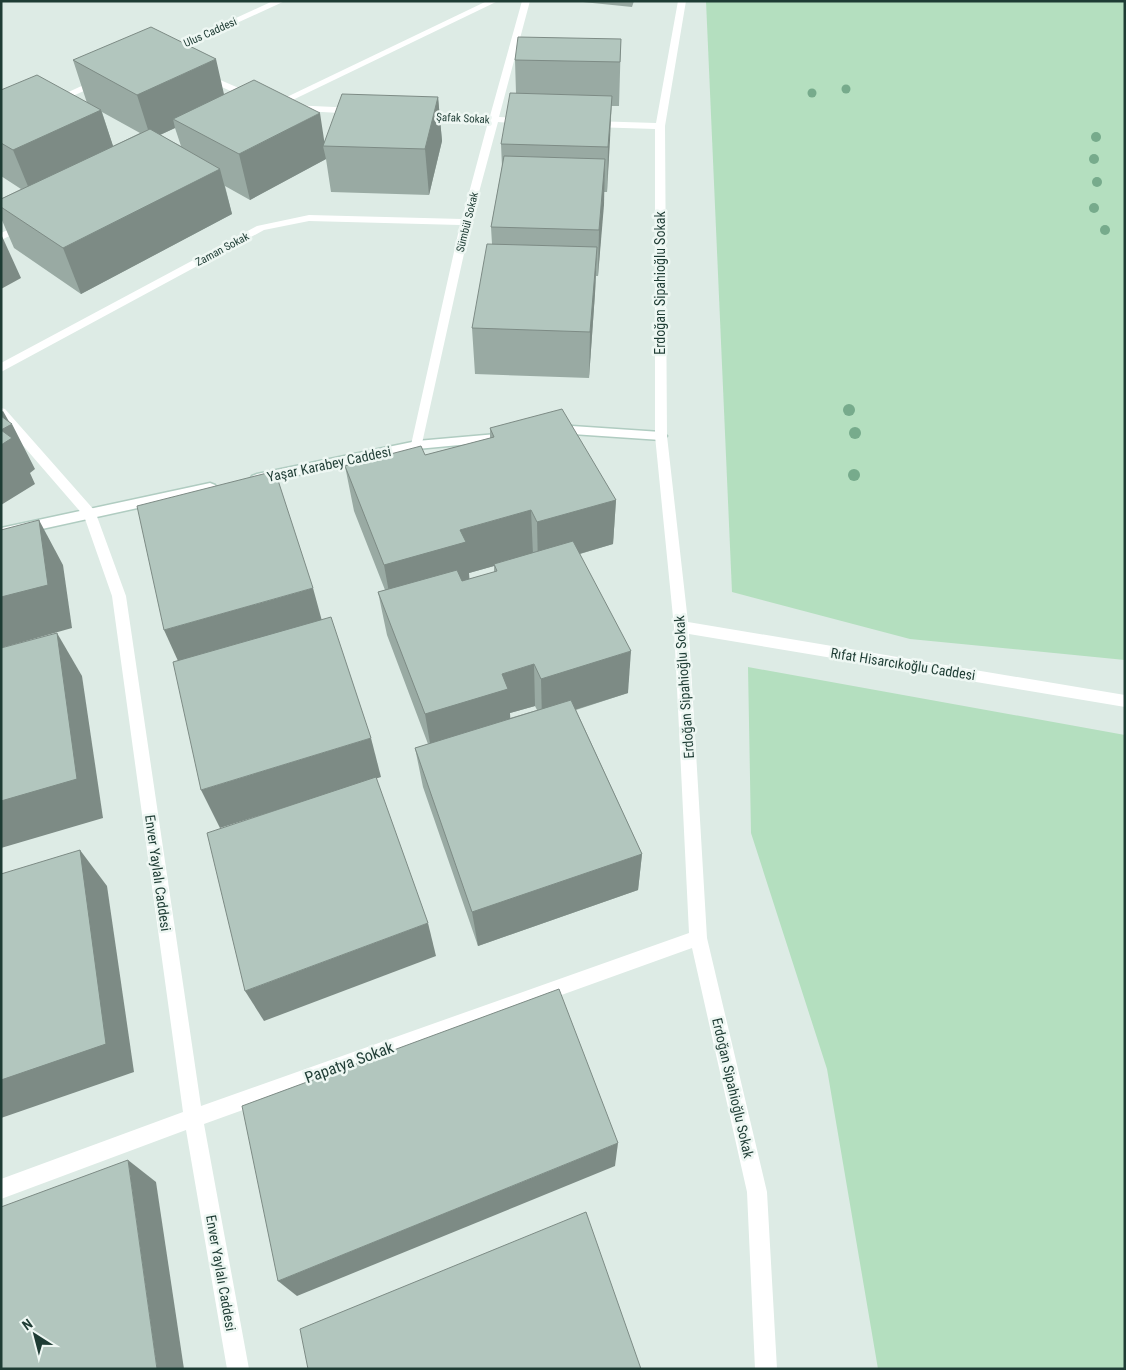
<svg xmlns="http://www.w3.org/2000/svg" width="1126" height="1370" viewBox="0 0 1126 1370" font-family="'Roboto Condensed',sans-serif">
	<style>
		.green { fill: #b4dfbf }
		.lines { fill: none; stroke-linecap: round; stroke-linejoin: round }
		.secondary-casing { stroke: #b0ccc1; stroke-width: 3 }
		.street { fill: #fff; fill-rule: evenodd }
		.secondary { fill: #fff; fill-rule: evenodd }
		.tree { fill: #77ab8c }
		.wall { fill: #99aaa3; fill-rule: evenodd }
		.shaded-wall { fill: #7d8b85 }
		.building { fill: #b2c6be; stroke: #7d8b85 }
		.labels { text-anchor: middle; stroke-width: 5; stroke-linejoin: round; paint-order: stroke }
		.far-street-label { font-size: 11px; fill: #1e3c34; stroke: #eef7f3 }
		.street-label { font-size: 14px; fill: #1e3c34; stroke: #eef7f3 }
		.near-street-label { font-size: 16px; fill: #1e3c34; stroke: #eef7f3 }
	</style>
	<rect width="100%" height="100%" fill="#ddebe5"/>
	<g class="green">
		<polygon points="706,1 1125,1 1125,660 910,639 732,592"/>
		<polygon points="748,667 1125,735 1125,1369 878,1369 827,1069 751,833"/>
	</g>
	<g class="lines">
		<defs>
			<g id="secondary">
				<polygon points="572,426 661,432 667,436 661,440 572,434 555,436 549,432 555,428"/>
				<polygon points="508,433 512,434 514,437 512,440 417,449 257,484 252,482 250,479 252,476 257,474 417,441"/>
				<polygon points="210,483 215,485 217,488 215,491 1,538 1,528"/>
			</g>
		</defs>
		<use href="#secondary" class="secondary-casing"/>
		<g class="street">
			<polygon points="273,1 285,1 169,54 163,54 162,52"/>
			<polygon points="487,1 498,1 276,108 270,108 268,106"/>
			<polygon points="522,1 530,1 499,117 524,118 529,121 524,124 498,122 471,222 421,448 413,448 411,445 460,225 309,221 264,230 1,372 1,363 257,226 309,215 462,219 488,122 420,118 415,115 420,112 490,116"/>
			<polygon points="678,1 686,1 665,126 667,436 688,622 1125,695 1125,707 689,634 707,938 767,1192 777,1369 755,1369 747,1192 692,948 204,1124 249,1369 227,1369 186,1130 1,1199 1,1179 183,1112 112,596 84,516 1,420 1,408 5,409 95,511 126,596 201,1106 689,933 674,627 655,436 655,129 592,127 587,124 592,121 656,123"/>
			<polygon points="204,73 255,95 257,97 255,99 249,99 201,78 199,76"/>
			<polygon points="101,77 104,78 104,82 57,103 51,103 49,101"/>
			<polygon points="290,105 357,108 362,111 357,114 287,110 285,108"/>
			<polygon points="27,221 32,224 31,226 1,240 1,233"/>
		</g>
		<use href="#secondary" class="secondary"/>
	</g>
	<g class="tree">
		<circle cx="846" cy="89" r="4.5"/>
		<circle cx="812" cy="93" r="4.5"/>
		<circle cx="1096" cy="137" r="5"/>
		<circle cx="1094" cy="159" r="5"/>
		<circle cx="1097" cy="182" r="5"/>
		<circle cx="1094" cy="208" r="5"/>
		<circle cx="1105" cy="230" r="5"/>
		<circle cx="849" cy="410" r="6"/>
		<circle cx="855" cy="433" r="6"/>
		<circle cx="854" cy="475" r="6"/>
	</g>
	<g class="wall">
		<polygon points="573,1 634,1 632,7"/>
		<polygon points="621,39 619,106 611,106 607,192 604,192 598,276 596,276 595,293 589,378 475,374 472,328 492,244 491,227 502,167 501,144 516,93 515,60"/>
		<path d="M73,60L224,94L325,142L438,97L442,141L429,195L331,192L326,159L250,200L225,186L232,214L81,294L14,248L1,218V199L21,189L1,176V90L87,103ZM102,112L140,133L113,146ZM175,128L181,146L160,135Z"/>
		<path d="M490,428L616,500L613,544L580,554L628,693L576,710L642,854L638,890L478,946L423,787L415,748L428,744L387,635L378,592L385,590L354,511L345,466L425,455L490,438ZM494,566V572L469,579V573ZM535,706L537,710L510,718V713Z"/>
	</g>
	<g class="shaded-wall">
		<polygon points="216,59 226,103 173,119 175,128 151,139 137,95"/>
		<polygon points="612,96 610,140 607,192 608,147"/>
		<polygon points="438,97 442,141 429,195 425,149"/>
		<polygon points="101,110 116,155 32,196 13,150"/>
		<polygon points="320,113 325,146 323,146 326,159 250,200 239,154"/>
		<polygon points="605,159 604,205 598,276 599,230"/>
		<polygon points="220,169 232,214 81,294 63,248"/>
		<polygon points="1,234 21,278 1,289"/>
		<polygon points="597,247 595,293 589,378 590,332"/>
		<polygon points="3,411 11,425 12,424 35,469 30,473 35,484 1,505 1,412"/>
		<polygon points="616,500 613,544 538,566 537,522"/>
		<polygon points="531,510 533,555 494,564 494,566 469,573 470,586 392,609 384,565 460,530"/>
		<polygon points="39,520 63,565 72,628 1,648 1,597"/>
		<polygon points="313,588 325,632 183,672 164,630"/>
		<polygon points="57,633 82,676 103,818 1,848 1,801"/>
		<polygon points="631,651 628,693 542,720 541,679"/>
		<polygon points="534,664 535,706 510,713 511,730 432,755 425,714 502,674"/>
		<polygon points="371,738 381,777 220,828 201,790"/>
		<polygon points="80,850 107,886 134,1072 1,1118 1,1080"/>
		<polygon points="642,854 638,890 478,946 472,912"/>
		<polygon points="428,923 436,956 264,1021 245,991"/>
		<polygon points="618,1143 615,1166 297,1296 278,1281"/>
		<polygon points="128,1160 156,1182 184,1369 157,1369"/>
	</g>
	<g class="building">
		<polygon points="151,27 216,59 137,95 73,60"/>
		<polygon points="518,37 621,39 620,62 515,60"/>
		<polygon points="37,75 101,110 13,150 1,143 1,90"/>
		<polygon points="254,80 320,113 239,154 173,119"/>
		<polygon points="510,93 612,96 608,147 501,144"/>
		<polygon points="342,94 438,97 425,149 323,146"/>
		<polygon points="150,129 220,169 63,248 1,207 1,199"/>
		<polygon points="504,156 605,159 599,230 491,227"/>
		<polygon points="487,244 597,247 590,332 472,328"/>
		<polygon points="562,409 616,500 537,522 531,510 460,530 466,542 384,565 345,466 421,446 425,455 494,437 490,428"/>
		<polygon points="1,416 12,424 1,430"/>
		<polygon points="1,430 12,438 1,445"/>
		<polygon points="275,471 313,588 164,630 137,506"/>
		<polygon points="39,520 48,585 1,597 1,530"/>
		<polygon points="573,541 631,651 541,679 534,664 502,674 508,689 425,714 378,592 457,570 462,581 497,571 494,564"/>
		<polygon points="331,617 371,738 201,790 173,662"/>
		<polygon points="57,633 77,779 1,801 1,648"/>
		<polygon points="571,700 642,854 472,912 415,748"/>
		<polygon points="376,777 428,923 245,991 207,833"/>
		<polygon points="80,850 106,1044 1,1080 1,874"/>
		<polygon points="559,989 618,1143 278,1281 242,1106"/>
		<polygon points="128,1160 157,1369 1,1369 1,1207"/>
		<polygon points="586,1212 641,1369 308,1369 300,1329"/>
	</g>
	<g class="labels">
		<g class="far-street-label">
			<text transform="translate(210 32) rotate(-24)" y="4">Ulus Caddesi</text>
			<text transform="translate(463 118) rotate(3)" y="4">Şafak Sokak</text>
			<text transform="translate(467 222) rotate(-76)" y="4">Sümbül Sokak</text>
			<text transform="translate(222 249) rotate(-28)" y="4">Zaman Sokak</text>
		</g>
		<g class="street-label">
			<text transform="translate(660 283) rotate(-90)" y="5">Erdoğan Sipahioğlu Sokak</text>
			<text transform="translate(329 464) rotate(-12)" y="5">Yaşar Karabey Caddesi</text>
			<text transform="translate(903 664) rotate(9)" y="5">Rıfat Hisarcıkoğlu Caddesi</text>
			<text transform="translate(684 687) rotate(-94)" y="5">Erdoğan Sipahioğlu Sokak</text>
			<text transform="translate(158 873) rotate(82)" y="5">Enver Yaylalı Caddesi</text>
			<text transform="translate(733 1088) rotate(77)" y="5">Erdoğan Sipahioğlu Sokak</text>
			<text transform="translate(221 1273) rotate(80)" y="5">Enver Yaylalı Caddesi</text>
		</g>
		<g class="near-street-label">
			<text transform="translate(349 1062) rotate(-20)" y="6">Papatya Sokak</text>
		</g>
	</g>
	<rect width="1126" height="1370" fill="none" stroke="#1e3c34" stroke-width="5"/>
	<g transform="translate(35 1335) rotate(324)" stroke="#eef7f3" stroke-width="4" paint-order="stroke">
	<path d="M0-4L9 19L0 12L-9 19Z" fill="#1e3c34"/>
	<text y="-8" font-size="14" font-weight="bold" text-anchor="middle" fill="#1e3c34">N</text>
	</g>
</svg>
